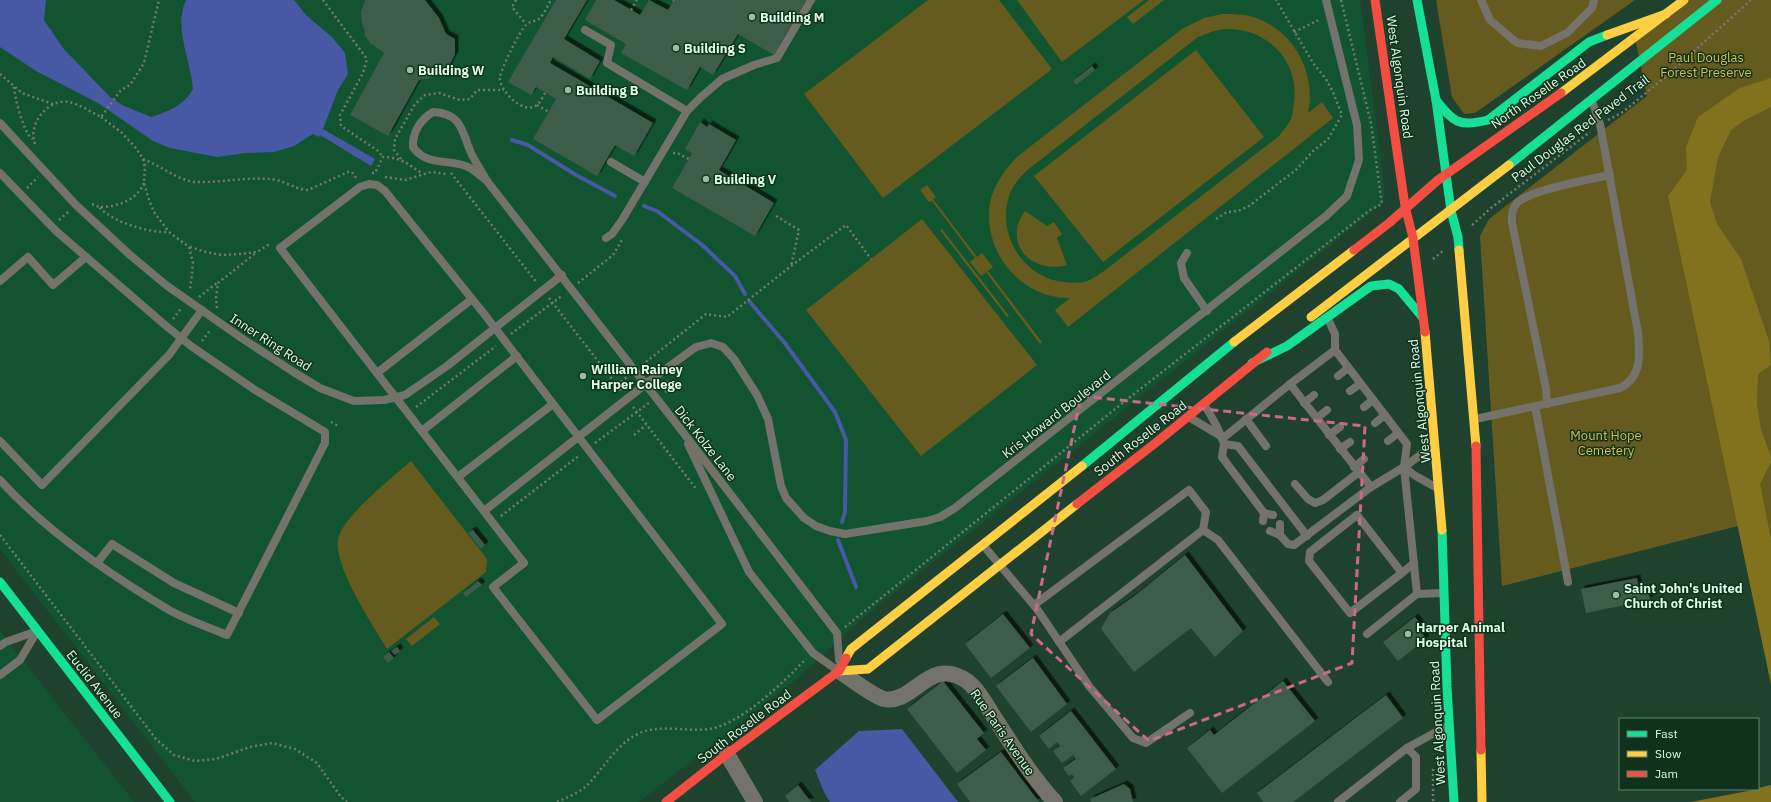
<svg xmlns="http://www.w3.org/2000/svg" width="1771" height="802" viewBox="0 0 1771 802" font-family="'IBM Plex Sans',sans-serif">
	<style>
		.built { fill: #11542f }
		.green { fill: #665b1e; fill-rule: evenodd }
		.forest { fill: #82721e }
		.water { fill: #4758a4 }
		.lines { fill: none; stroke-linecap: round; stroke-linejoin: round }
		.stream { stroke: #4758a4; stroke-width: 4 }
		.building { fill: #3d5c4a; filter: url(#shadow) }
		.path { stroke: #757971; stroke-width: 2.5; stroke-dasharray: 2 3; stroke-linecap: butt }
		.lane { stroke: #73736b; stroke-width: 8 }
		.street { stroke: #73736b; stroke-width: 16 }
		.fast { stroke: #16e098; stroke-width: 9 }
		.slow { stroke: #ffcf43; stroke-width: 9 }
		.jam { stroke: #f24e42; stroke-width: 9 }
		.marked { fill: none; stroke: #cc688c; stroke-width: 3; stroke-dasharray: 8 5; stroke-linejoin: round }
		.poi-dot { fill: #9cbca6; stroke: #10311c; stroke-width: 1.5 }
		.labels { text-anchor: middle; stroke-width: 3; stroke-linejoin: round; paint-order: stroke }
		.poi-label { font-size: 13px; font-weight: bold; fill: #dffde7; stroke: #10311c; text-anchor: start }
		.park-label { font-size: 13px; fill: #dcbd4d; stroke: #10311c }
		.street-label { font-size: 13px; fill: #dffde7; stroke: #10311c }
	</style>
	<defs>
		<filter id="shadow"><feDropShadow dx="3.5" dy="-3.5" stdDeviation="0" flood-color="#0009"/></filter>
	</defs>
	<rect width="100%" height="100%" fill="#1f422e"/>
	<g class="built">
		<polygon points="0,0 1360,0 1385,193 1382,204 863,618 794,681 639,802 195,802 0,549"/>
		<polygon points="0,631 134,802 0,802"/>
	</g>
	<g class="green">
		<polygon points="928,0 999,0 1052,69 883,198 804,94"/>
		<polygon points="1017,0 1144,0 1062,62"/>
		<polygon points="1149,0 1164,0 1133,24 1127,17"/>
		<polygon points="1436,0 1635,0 1475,113 1464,114 1452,97"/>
		<polygon points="1684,0 1771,0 1771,684 1738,526 1502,586 1480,236 1489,219 1647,96 1635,38"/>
		<path d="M1222,14C1233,14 1243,14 1253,17C1293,29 1317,73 1308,113L1322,102L1333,118L1068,327L1055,310L1070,298C1024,299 987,257 989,212C990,190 1003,171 1018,156L1182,29L1204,18ZM1224,29C1266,27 1300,60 1294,103C1293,109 1293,115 1290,121C1287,126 1283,131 1279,136L1108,268C1101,273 1092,280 1084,282C1074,284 1063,282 1053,280C1016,269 995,225 1012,189C1016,181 1023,174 1030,168L1198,37L1214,31Z"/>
		<polygon points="1196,50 1264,137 1103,262 1034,176"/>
		<polygon points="927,185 936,197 933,199 977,257 982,253 993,267 988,271 1042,342 1040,344 986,272 981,276 970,262 975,258 932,201 929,202 920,190"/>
		<path d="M1025,211L1047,226L1054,222L1062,234L1057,238L1067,265C1044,272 1015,259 1017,231C1017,223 1021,217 1025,211Z"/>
		<polygon points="922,219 1037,365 921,456 806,310"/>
		<polygon points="942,229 1009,316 1007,317 940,230"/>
		<path d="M411,461L487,559L486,572L387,649C373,625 330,562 339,536C346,514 393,477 411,461Z"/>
		<polygon points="434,617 440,624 412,646 406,639"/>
	</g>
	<g class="forest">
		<polygon points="1771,78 1771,107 1745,120 1731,130 1718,157 1710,202 1717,224 1741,259 1769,341 1771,365 1758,374 1757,405 1761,429 1771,457 1771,462 1760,484 1771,539 1771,684 1668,196 1687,170 1686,147 1698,117 1740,88"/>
		<polygon points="1771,785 1771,802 1691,802 1758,789 1758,788"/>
	</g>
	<g class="water">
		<path d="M0,0H46L44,20L63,48L110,97L122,105L151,117C169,111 183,106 193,89C191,60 173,28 186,0H294L307,16L332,37L345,53L348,74L338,90L323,129L375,159L371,166L320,135L319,137L313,134L294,146L274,152L246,153L217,157L170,148L153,141L98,103L36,71L0,47Z"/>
		<path d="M902,729L958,802H830C823,792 820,781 815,770L859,731Z"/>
	</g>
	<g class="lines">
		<g class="stream">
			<polyline points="512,140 528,145 576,175 615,196"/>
			<polyline points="644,206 657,211 701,244 735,276 745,294"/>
			<polyline points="749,301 784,342 835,412 846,440 845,512 842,522"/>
			<polyline points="838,540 856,587"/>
		</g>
	</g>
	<g class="building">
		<polygon points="365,0 425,0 439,18 446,34 455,39 455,54 448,68 436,77 419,80 388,136 350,115 384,53 370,43 364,34 365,33 362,23 361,12"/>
		<polygon points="556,0 587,0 564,39 600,61 590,79 553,57 550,63 653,123 634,156 615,145 597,176 533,139 556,99 536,87 531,95 508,82"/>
		<polygon points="596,0 614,0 640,15 649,0 668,10 674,0 806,0 774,55 738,34 713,75 700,67 687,90 621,53 626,44 585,20"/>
		<polygon points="1092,66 1095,70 1076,85 1073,81"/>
		<polygon points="700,122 707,127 709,124 736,140 719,170 774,203 755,236 672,188 692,153 685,149"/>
		<polygon points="473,530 485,545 481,549 468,533"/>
		<polygon points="1185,555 1243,631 1215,657 1191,628 1134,672 1101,629 1110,613 1136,595"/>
		<polygon points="1637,578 1639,590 1648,588 1650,600 1586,613 1581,589"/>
		<polygon points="478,581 482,585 466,597 463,593"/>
		<polygon points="1003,614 1030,648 991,678 965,644"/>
		<polygon points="1415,617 1422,627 1419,629 1426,639 1398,661 1383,642"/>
		<polygon points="397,647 400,651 395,655 391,651"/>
		<polygon points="389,652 394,658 388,663 383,657"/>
		<polygon points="1033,658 1067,704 1031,732 996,686"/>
		<polygon points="943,681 984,733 977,739 986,750 957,773 907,709"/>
		<polygon points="1283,681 1315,721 1222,793 1187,748 1210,730 1214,735"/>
		<polygon points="1386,695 1403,718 1293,802 1263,802 1257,793"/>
		<polygon points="1071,711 1116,769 1081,796 1070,781 1074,778 1072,774 1069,776 1063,768 1076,759 1073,755 1062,763 1053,751 1060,746 1057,742 1049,749 1039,736"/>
		<polygon points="1001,752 1039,802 970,802 957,784"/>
		<polygon points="1124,784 1130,789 1133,802 1091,802 1090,799"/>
		<polygon points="798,785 811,802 789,802 785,796"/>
	</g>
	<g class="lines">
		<g class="path">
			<polyline points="323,0 367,59 363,73 340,115 341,126 377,150 383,157"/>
			<polyline points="516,0 512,7 526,24"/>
			<polyline points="673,0 674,1"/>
			<polyline points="1341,0 1371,123 1382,205"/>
			<polyline points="631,10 637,0"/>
			<polyline points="1294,32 1321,19"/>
			<polyline points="0,74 22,93 53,104"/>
			<path d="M14,87C15,99 23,131 32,139"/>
			<path d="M545,93C543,96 540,103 537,105C523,116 498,89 500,77C501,69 520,30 526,25C529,21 536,22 540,18C544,14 548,5 551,0"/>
			<polyline points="537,105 549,112"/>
			<polyline points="101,117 121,132 135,147 143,159 145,167 144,183 149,200 154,212 169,232 189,247 193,263 190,290"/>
			<polyline points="1608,120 1623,112 1664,78 1751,0"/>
			<path d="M35,144C27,125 48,98 69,102C79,104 91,112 101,117L121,90L130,85L144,63L159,0"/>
			<polyline points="673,153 677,153 689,159"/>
			<path d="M143,159C161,166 175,178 193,182C219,183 245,177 270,179C284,180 296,190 308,190L348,172H352L356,178"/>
			<polyline points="401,159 394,150 395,139 415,104 425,95 439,93 460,100 470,99 477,90 504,90"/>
			<path d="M372,173H375L383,157C401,157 409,165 423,174"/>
			<polyline points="451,173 537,283"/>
			<polyline points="385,177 405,180 431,172 446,174"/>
			<path d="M144,183C136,201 117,207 99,207C112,222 149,233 169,232"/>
			<polyline points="27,188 38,177"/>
			<polyline points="92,204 99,207"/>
			<polyline points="776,216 799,230 791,266"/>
			<polyline points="1216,219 1227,212 1238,211 1249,206 1297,169 1313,151 1328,139 1342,115 1333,92 1326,79 1313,63 1276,0"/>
			<polyline points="59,220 69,211"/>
			<polyline points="1472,225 1491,208 1590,132"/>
			<polyline points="190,247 206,252 222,255 239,254 257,252 271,243"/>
			<polyline points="1433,259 1443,251"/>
			<polyline points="578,283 613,255 622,240"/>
			<polyline points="199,297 217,283"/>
			<polyline points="549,298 622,392"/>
			<polyline points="217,308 216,297 218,283 257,252"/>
			<polyline points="173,319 182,307"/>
			<polyline points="511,334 563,295"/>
			<polyline points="202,341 211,329"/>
			<polyline points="642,365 706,314 727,317 791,266 846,225 871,259"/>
			<polyline points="617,385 627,377"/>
			<polyline points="665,392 672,388 667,381"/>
			<polyline points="416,407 496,346"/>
			<polyline points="633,407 697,490"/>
			<polyline points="331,422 338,426"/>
			<polyline points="634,435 646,425"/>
			<polyline points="595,443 649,403"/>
			<polyline points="501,516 580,455"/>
			<polyline points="0,535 156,739 174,755 195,761 216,759 250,747 272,743 295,749 317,763 341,797 347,802"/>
			<polyline points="845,627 1130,397 1370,210 1382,204"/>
			<polyline points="1433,769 1433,802"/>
			<path d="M557,802C566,798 576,794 584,788C603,771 615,744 640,733C661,724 686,732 709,729C742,724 783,682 806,659"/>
		</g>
		<g class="lane">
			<polyline points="1481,0 1490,20 1517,43 1541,46 1567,33 1592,8 1594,0"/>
			<polyline points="585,30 611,45 607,63 687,111"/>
			<path d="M433,112C462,113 462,132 471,153C476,163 482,172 487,181C480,176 474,169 466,166C447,159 426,166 413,147C412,132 421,119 433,112Z"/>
			<polyline points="0,123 76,205 130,255 166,285 240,337 292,371 320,388 354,401 384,400 405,395 447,366 562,275"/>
			<polyline points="611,162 645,182"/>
			<path d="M0,173L56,231L165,325L191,346L255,390L325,432V443L227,635C208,627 187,620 169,610C112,576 44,529 0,480"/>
			<polyline points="487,181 682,431 837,633 839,660"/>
			<polygon points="369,184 377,185 385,191 485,315 722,624 597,720 493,587 524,563 280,248 360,187"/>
			<polyline points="606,238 612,234 622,220 687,111 701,97 722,79 754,65 777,58 811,0"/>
			<polyline points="1187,253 1181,263 1184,278 1207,311"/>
			<polyline points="0,281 28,257 53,285 86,257"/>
			<polyline points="1327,317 1335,334 1335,350 1407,444 1404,467 1417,594 1443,593"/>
			<polyline points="1335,350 1290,384 1371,487"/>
			<polyline points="377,373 472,299"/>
			<polyline points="1338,376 1348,368"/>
			<polyline points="1350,391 1360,384"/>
			<polyline points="1304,403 1314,395"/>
			<path d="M1204,404C1212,417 1220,430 1224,444L1238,446L1307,536"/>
			<path d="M1547,404L1546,389L1512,223C1511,215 1512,209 1517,203C1530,190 1590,179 1610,175"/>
			<polyline points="1535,406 1568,582"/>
			<polyline points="1364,407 1373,400"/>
			<polyline points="1189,417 1219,435"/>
			<polyline points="1317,418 1327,410"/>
			<polyline points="1246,419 1266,446"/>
			<path d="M1475,419L1620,388C1642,377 1640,355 1638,333L1600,124L1592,101"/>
			<polyline points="1375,423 1385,415"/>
			<polyline points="422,431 517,356"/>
			<polyline points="1329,435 1340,427"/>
			<polyline points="1222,439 1290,384"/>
			<polyline points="0,441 42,485 169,355 202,310"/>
			<polyline points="1388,441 1398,433"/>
			<polyline points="688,444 749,572 813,653 837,670"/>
			<polyline points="1224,444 1222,457 1264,513 1263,521"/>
			<polyline points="1340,449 1350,442"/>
			<polyline points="1354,467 1364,459"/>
			<polyline points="1404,467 1414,475 1437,488"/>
			<polyline points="458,477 553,404"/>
			<polyline points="1295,484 1308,499 1315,503 1323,500 1359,472"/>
			<polyline points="484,511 656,376 696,347 711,343 723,347 734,359 757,395 768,419 781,486 786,498 804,518 816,526 830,531 845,534 927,521 940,517 955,508 1326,216 1347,196 1359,160 1357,125 1326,0"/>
			<polyline points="1264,513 1273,515"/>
			<polyline points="1280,524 1280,535"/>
			<polyline points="1203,530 1218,540 1328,682"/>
			<polyline points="1270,531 1280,535 1288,544 1294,545 1371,487 1404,467 1434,445"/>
			<polyline points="983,545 1037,609 1089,686 1133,738 1146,743 1190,713"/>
			<polyline points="97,563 112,544 174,583 239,613"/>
			<polyline points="1402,573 1350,613 1309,561 1310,552 1357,515 1402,573 1414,563"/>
			<polyline points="1034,605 1189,490 1206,512 1203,530 1059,642"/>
			<polyline points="1367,634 1417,594"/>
			<polyline points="0,646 6,642 37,631"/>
			<polyline points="0,675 20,660 36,633"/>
			<polyline points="1338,802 1407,748 1447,726"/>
			<polyline points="1400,802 1416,789 1416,757 1407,748"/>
		</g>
		<g class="street">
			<path d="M839,671C850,678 873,696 884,699C914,705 929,655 967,681C979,690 988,708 996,720C1014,748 1032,777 1055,802"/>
			<polyline points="727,754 755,802"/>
		</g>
		<g class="fast">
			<polyline points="1417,0 1436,100 1451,211 1458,237 1459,250"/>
			<path d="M1436,100C1454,123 1459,127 1488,120L1589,42L1607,35"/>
			<polyline points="1509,165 1717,0"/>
			<polyline points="1252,363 1287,346 1371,286 1389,284 1399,289 1423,318"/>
			<polyline points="1082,466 1234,342"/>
			<polyline points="1442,530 1447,687 1454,802"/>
			<polyline points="0,582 170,802"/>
		</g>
		<g class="slow">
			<polyline points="1607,35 1666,14"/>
			<polyline points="1561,93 1684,0"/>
			<polyline points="1459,250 1476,446"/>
			<polyline points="1311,317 1509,165"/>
			<polyline points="1425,332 1442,530"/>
			<polyline points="1234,342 1354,250"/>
			<polyline points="846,658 851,649 1082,466"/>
			<polyline points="839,671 868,669 1077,504"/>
			<polyline points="1481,750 1482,802"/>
		</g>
		<g class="jam">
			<polyline points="1375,0 1405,206 1413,238 1425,332"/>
			<polyline points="1354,250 1389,223 1438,180 1561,93"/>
			<polyline points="1476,446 1481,750"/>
			<polyline points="1077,504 1158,441 1267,352"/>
			<polyline points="666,802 727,754 839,671 846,658"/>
		</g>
	</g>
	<path class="marked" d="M1081,396L1365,426L1352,663L1149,741L1031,634Z"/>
	<g class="poi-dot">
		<circle cx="752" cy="17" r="4"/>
		<circle cx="676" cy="48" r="4"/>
		<circle cx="410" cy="70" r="4"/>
		<circle cx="568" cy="90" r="4"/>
		<circle cx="706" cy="179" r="4"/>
		<circle cx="583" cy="376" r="4"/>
		<circle cx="1616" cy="595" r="4"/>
		<circle cx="1408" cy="634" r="4"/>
	</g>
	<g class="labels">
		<g class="poi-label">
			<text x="760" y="22">Building M</text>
			<text x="684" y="53">Building S</text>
			<text x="418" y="75">Building W</text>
			<text x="576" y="95">Building B</text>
			<text x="714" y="184">Building V</text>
			<text x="591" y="374">William Rainey<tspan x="591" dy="15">Harper College</tspan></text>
			<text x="1624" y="593">Saint John's United<tspan x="1624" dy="15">Church of Christ</tspan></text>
			<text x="1416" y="632">Harper Animal<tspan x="1416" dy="15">Hospital</tspan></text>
		</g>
		<g class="park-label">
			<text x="1706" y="62">Paul Douglas<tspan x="1706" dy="15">Forest Preserve</tspan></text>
			<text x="1606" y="440">Mount Hope<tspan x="1606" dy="15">Cemetery</tspan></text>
		</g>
		<g class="street-label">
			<text transform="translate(1400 77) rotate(82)" y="5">West Algonquin Road</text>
			<text transform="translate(1538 93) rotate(-35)" y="5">North Roselle Road</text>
			<text transform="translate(1580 128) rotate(-37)" y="5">Paul Douglas Red Paved Trail</text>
			<text transform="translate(271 342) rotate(33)" y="5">Inner Ring Road</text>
			<text transform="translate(1419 401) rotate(-96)" y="5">West Algonquin Road</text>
			<text transform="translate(1056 414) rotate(-38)" y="5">Kris Howard Boulevard</text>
			<text transform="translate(1140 438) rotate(-38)" y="5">South Roselle Road</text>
			<text transform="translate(706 443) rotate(52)" y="5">Dick Kolze Lane</text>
			<text transform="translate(95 684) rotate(52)" y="5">Euclid Avenue</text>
			<text transform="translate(1437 723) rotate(-93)" y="5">West Algonquin Road</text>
			<text transform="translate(744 726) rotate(-37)" y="5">South Roselle Road</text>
			<text transform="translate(1003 732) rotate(55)" y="5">Rue Paris Avenue</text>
		</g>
	</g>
	<rect x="1619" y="718" width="140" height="72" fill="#10311c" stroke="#63836d"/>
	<rect x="1627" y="731" width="20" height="6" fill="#16e098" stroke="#63836d"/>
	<text x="1655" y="738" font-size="12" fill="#dffde7">Fast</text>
	<rect x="1627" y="751" width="20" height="6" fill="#ffcf43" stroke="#63836d"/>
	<text x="1655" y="758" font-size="12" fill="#dffde7">Slow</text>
	<rect x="1627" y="771" width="20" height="6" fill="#f24e42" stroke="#63836d"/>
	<text x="1655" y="778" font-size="12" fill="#dffde7">Jam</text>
</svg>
